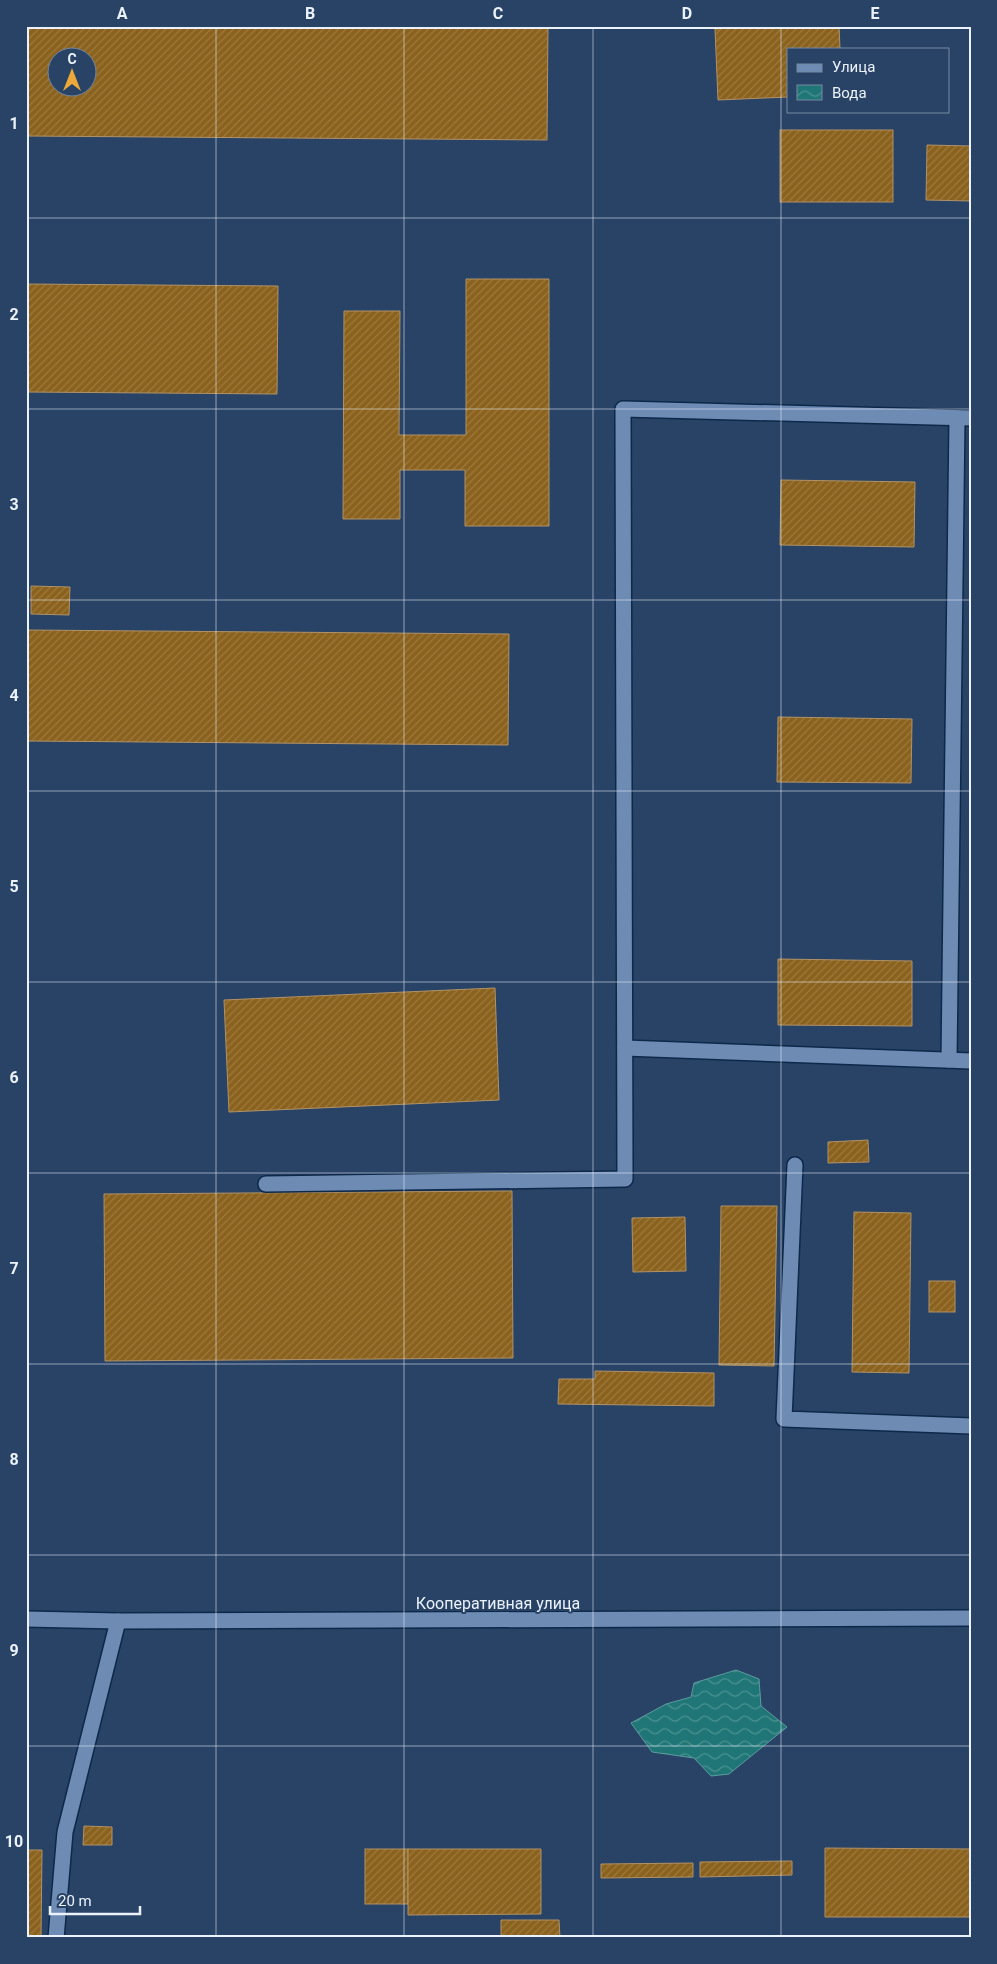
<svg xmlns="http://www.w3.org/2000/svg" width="997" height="1964" viewBox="0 0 997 1964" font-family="Roboto,sans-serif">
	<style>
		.water { fill: url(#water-waves); stroke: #5d9b9e }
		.building { fill: url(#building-hatch); stroke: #b19267; fill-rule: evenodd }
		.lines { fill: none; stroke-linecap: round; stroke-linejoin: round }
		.minor-casing { stroke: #0e284a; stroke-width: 18 }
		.minor { stroke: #6d8bb3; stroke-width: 15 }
		.grid { fill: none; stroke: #ecf2fb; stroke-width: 1; stroke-opacity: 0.55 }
		.labels { text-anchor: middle; stroke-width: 4; stroke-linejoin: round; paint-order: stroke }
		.street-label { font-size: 16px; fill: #ecf2fb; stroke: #284366 }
		.neatline { fill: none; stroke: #ecf2fb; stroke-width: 2 }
		.grid-label { font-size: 16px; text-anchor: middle; font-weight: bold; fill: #ecf2fb }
	</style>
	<defs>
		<pattern id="water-waves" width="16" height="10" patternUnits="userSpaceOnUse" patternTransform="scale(1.25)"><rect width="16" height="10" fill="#207676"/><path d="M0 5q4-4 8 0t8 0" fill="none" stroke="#4b9191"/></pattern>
		<pattern id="building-hatch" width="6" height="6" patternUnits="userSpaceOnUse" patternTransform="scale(1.25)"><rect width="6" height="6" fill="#8b621d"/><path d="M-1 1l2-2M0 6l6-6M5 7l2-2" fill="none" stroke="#9c793f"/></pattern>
	</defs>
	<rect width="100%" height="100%" fill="#284366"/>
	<polygon class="water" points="736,1670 759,1679 761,1706 787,1727 729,1774 711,1776 694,1758 652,1752 631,1723 666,1704 691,1697 694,1683"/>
	<g class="building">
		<path d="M26,26H548L547,140L26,136ZM58,58H88V88H58Z"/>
		<polygon points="767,26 839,26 840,49 788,49 788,97 718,100 715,29"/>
		<rect x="780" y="130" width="113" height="72"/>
		<polygon points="927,145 971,146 971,201 926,200"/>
		<polygon points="466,279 549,279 549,526 465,526 465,470 400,470 400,519 343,519 344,311 400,311 399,435 466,435"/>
		<polygon points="26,284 278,286 277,394 26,392"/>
		<polygon points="781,480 915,482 914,547 780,545"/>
		<polygon points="31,586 70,587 69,615 31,614"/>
		<polygon points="26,630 509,634 508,745 26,741"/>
		<polygon points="778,717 912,719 911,783 777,782"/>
		<polygon points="778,959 912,961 912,1026 778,1025"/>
		<polygon points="495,988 499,1100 229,1112 224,1000"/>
		<polygon points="868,1140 869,1162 828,1163 828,1142"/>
		<polygon points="512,1191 513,1358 105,1361 104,1194"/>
		<polygon points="721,1206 777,1206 774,1366 719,1365"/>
		<polygon points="854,1212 911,1213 909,1373 852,1372"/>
		<polygon points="685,1217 686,1271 633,1272 632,1218"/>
		<rect x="929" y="1281" width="26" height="31"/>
		<polygon points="595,1371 714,1373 714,1406 558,1404 559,1379 595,1379"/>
		<polygon points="84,1826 112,1827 112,1845 83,1845"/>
		<polygon points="825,1848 971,1849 971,1917 825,1917"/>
		<rect x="365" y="1849" width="43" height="55"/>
		<polygon points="408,1849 541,1849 541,1914 408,1915"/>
		<polygon points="26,1850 42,1850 41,1938 26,1938"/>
		<polygon points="792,1861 792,1875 700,1877 700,1862"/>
		<polygon points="693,1863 693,1877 601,1878 601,1864"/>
		<polygon points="501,1920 559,1920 560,1938 501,1938"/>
	</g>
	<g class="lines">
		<defs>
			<g id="minor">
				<polyline points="625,1048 971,1061"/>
				<polyline points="949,1060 957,418"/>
				<polyline points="795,1165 784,1419 971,1426"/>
				<polyline points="266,1184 625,1179 623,409 971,418"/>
				<polyline points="26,1619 118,1621 971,1618"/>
				<polyline points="56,1938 65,1832 118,1621"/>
			</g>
		</defs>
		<use href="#minor" class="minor-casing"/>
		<use href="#minor" class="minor"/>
	</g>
	<path class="grid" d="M216,26V1938M404,26V1938M593,26V1938M781,26V1938M26,218H971M26,409H971M26,600H971M26,791H971M26,982H971M26,1173H971M26,1364H971M26,1555H971M26,1746H971"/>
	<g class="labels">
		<g class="street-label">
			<text x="498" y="1609">Кооперативная улица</text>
		</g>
	</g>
	<rect width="997" height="1964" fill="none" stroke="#284366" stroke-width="55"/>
	<rect x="787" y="48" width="162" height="65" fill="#284366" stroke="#7689a2"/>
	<rect x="797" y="64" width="25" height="8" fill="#6d8bb3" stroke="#7689a2"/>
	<text x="832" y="72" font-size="15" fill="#ecf2fb">Улица</text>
	<rect x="797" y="85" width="25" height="15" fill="url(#water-waves)" stroke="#7689a2"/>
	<text x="832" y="98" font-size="15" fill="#ecf2fb">Вода</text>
	<g transform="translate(72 72)"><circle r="24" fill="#284366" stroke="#7689a2"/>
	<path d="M0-4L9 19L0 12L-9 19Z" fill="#eca93a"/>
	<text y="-8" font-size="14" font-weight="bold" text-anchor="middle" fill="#ecf2fb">С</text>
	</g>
	<path d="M50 1906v8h90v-8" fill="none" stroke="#ecf2fb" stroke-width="2.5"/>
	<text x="58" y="1906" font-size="15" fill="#ecf2fb" stroke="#284366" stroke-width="4" paint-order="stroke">20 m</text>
	<rect x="28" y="28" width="942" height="1908" class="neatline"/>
	<g class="grid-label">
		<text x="122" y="19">A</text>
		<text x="310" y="19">B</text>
		<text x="498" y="19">C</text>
		<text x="687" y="19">D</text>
		<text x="875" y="19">E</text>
		<text x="14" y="129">1</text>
		<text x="14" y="320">2</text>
		<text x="14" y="510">3</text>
		<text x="14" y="701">4</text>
		<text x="14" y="892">5</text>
		<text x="14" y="1083">6</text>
		<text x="14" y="1274">7</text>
		<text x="14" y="1465">8</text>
		<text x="14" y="1656">9</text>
		<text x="14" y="1847">10</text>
	</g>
</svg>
